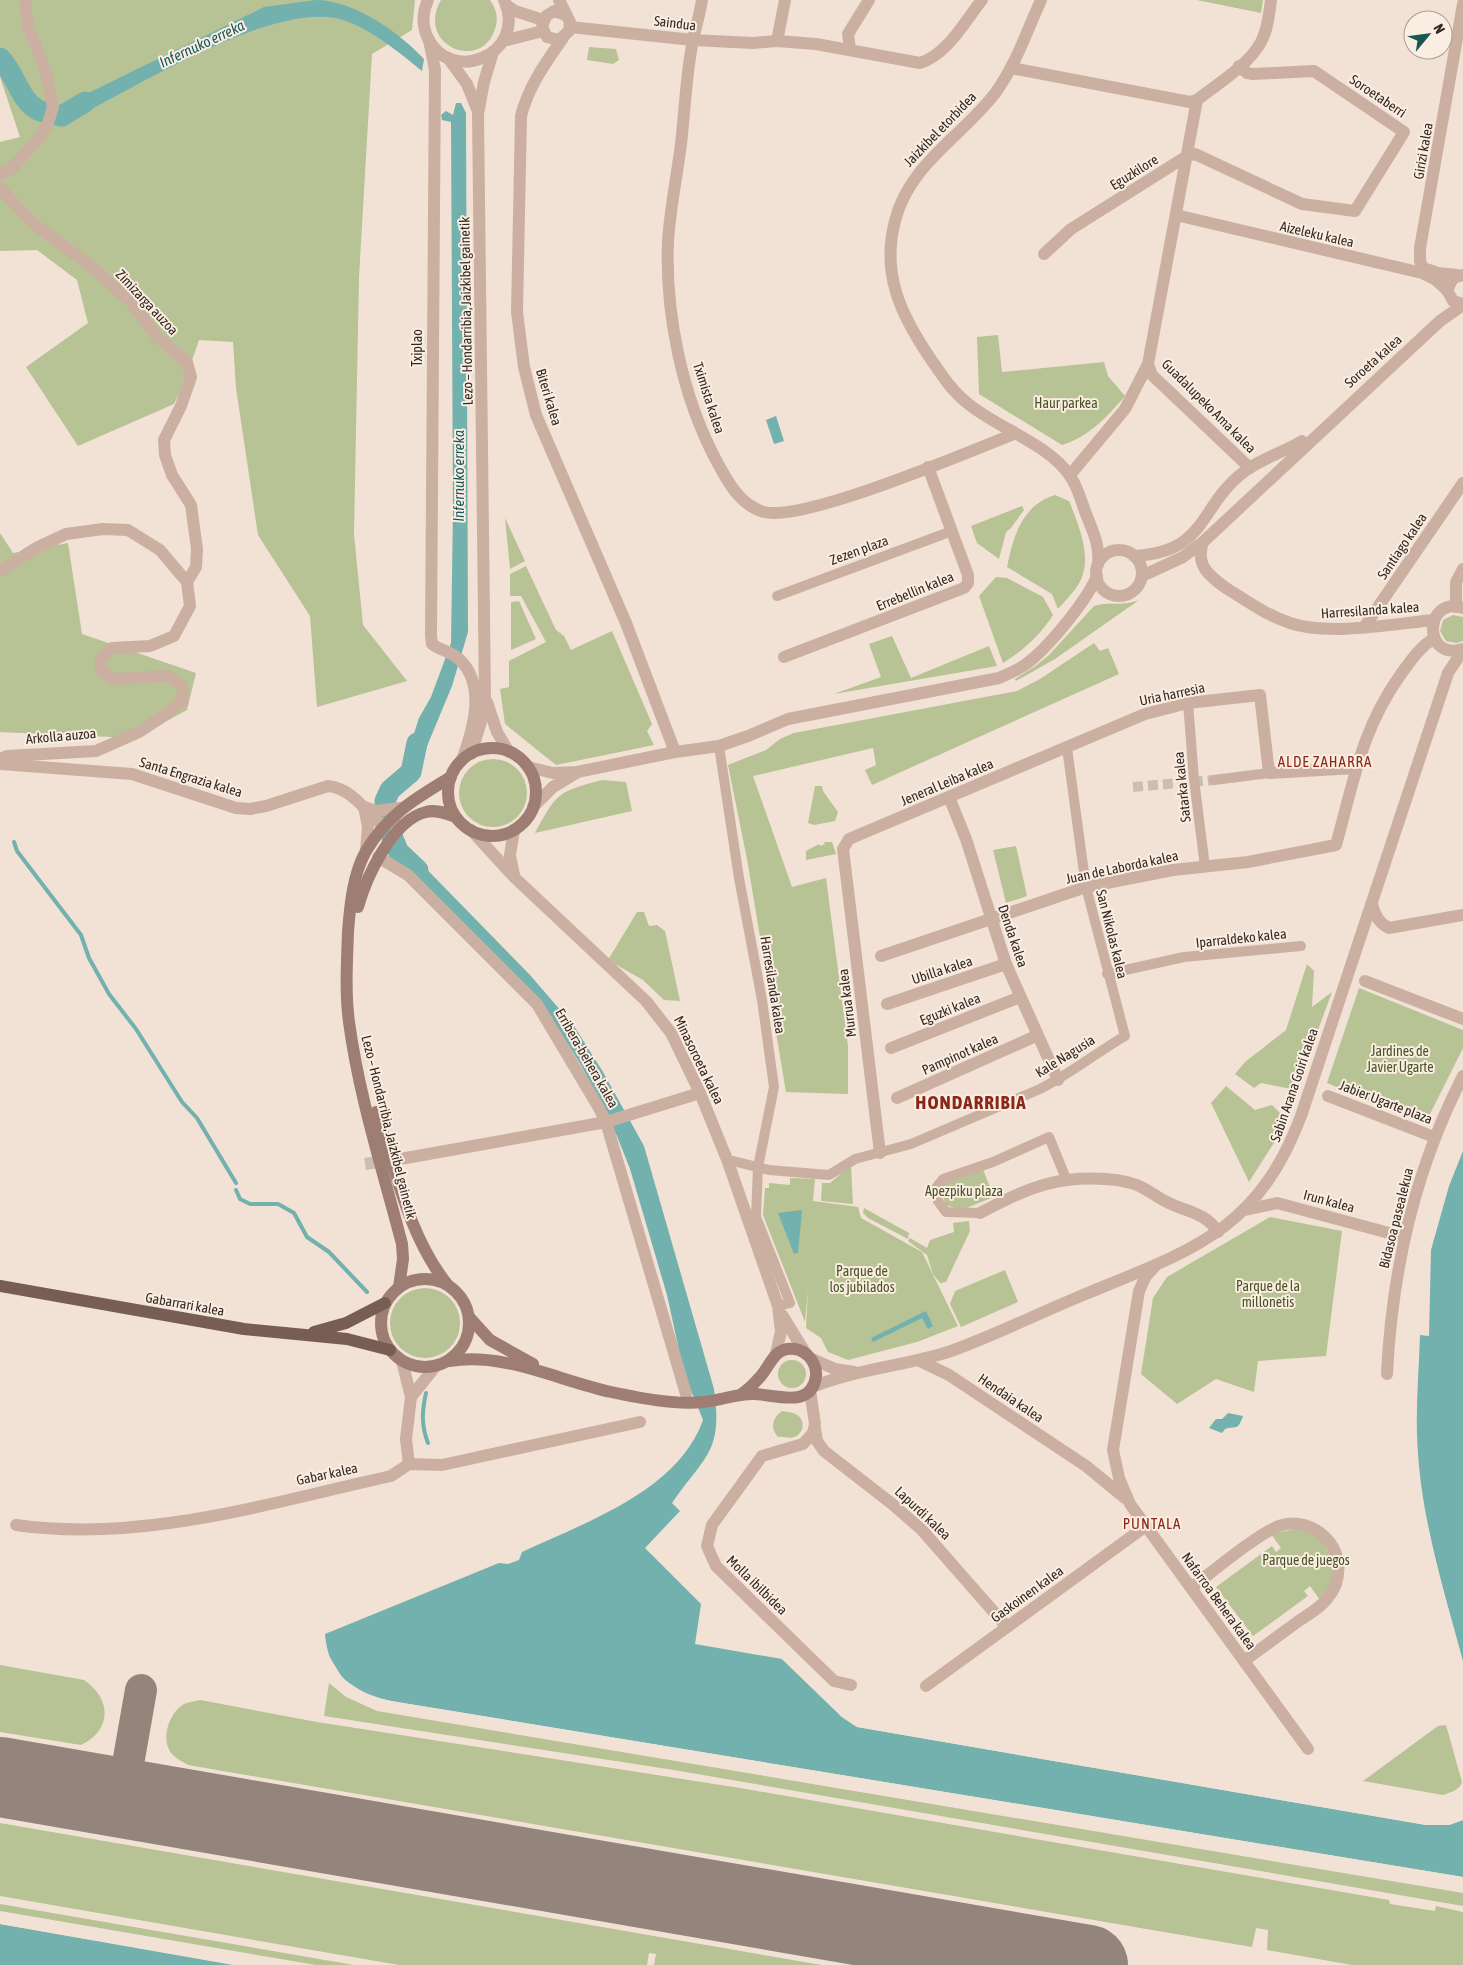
<svg xmlns="http://www.w3.org/2000/svg" width="1463" height="1965" viewBox="0 0 1463 1965" font-family="'Asap Condensed',sans-serif">
	<style>
		.green { fill: #b7c295 }
		.water { fill: #72b1ae }
		.pier { fill: #f2e2d5 }
		.lines { fill: none; stroke-linecap: round; stroke-linejoin: round }
		.stream { stroke: #72b1ae; stroke-width: 4 }
		.river { stroke: #72b1ae; stroke-width: 21 }
		.taxiway { stroke: #93857c; stroke-width: 32 }
		.runway { stroke: #93857c; stroke-width: 80 }
		.pedestrian-tunnel { stroke: #ccbdb2; stroke-width: 10; stroke-dasharray: 10 5; stroke-linecap: butt }
		.minor-tunnel { stroke: #ccbdb2; stroke-width: 12; stroke-dasharray: 12 6; stroke-linecap: butt }
		.pedestrian { stroke: #cbb0a1; stroke-width: 10 }
		.minor { stroke: #cbb0a1; stroke-width: 12 }
		.tertiary { stroke: #cbb0a1; stroke-width: 12 }
		.secondary { stroke: #9e7e72; stroke-width: 12 }
		.primary { stroke: #785d54; stroke-width: 12 }
		.labels { text-anchor: middle; stroke-width: 4; stroke-linejoin: round; paint-order: stroke }
		.street-label { font-size: 14px; fill: #342824; stroke: #faede1 }
		.park-label { font-size: 14px; fill: #485426; stroke: #faede1 }
		.water-label { font-size: 15px; font-style: italic; fill: #175857; stroke: #faede1 }
		.neighbourhood-label { font-size: 15px; letter-spacing: 1px; fill: #892818; stroke: #faede1 }
		.district-label { font-size: 19px; font-weight: bold; letter-spacing: 1px; fill: #892818; stroke: #faede1 }
	</style>
	<rect width="100%" height="100%" fill="#f2e2d5"/>
	<g class="green">
		<polygon points="0,0 415,0 412,30 372,54 359,277 354,534 363,625 407,681 317,707 310,616 258,535 236,388 233,342 199,340 185,381 174,404 78,446 26,367 88,323 77,280 37,250 0,251 0,142 20,137 0,77"/>
		<path d="M441,0H490C496,8 499,19 495,29C481,73 415,45 441,0Z"/>
		<polygon points="1197,0 1263,0 1261,13"/>
		<polygon points="589,47 616,49 619,60 613,64 587,60"/>
		<path d="M998,335L1002,372L1104,362L1108,376L1125,396C1107,417 1090,436 1062,445L979,394L977,337Z"/>
		<path d="M1055,495L1069,501C1079,526 1094,560 1078,585C1073,593 1065,601 1058,609L1052,594L1007,567C1013,537 1022,505 1055,495Z"/>
		<polygon points="1022,506 1024,510 1011,528 1006,532 999,559 977,543 971,526"/>
		<polygon points="505,518 525,561 510,569"/>
		<polygon points="0,533 13,553 68,543 82,634 196,673 187,710 135,738 0,732"/>
		<polygon points="526,566 556,630 564,636 571,650 612,631 652,724 647,731 654,745 556,765 505,724 500,689 509,687 509,661 546,642 521,596 510,596 510,574"/>
		<path d="M996,577L1007,578L1043,597L1053,615C1040,635 1023,651 1003,663L979,596Z"/>
		<path d="M1139,600L1055,659L1016,681L1015,679L1034,667L1049,655L1094,606C1110,601 1120,607 1139,600Z"/>
		<polygon points="519,601 536,639 511,650 511,602"/>
		<polygon points="1453,615 1463,617 1463,641 1457,643 1446,641 1440,631 1443,620"/>
		<polygon points="892,636 911,678 989,646 997,666 834,694 881,677 869,644"/>
		<polygon points="1094,643 1100,651 1108,648 1119,674 872,785 865,770 876,765 873,748 753,776 792,887 826,878 848,1046 848,1094 786,1092 747,859 728,765 766,750 780,739 794,733 1017,691 1040,679"/>
		<circle cx="493" cy="793" r="34"/>
		<path d="M602,780L626,782L632,811L535,833C557,793 557,792 602,780Z"/>
		<polygon points="815,786 822,786 823,791 838,812 835,821 814,825 808,823"/>
		<polygon points="824,842 832,842 836,854 806,860 806,851 819,844 820,846 825,844"/>
		<polygon points="1016,846 1027,896 1006,903 993,850"/>
		<polygon points="637,912 644,912 649,926 657,925 665,931 680,1001 664,1000 643,980 608,960"/>
		<polygon points="1307,964 1314,971 1312,1007 1332,992 1296,1090 1261,1083 1254,1088 1235,1074 1245,1062 1286,1030"/>
		<polygon points="1359,988 1463,1030 1463,1048 1425,1124 1327,1083"/>
		<polygon points="1226,1086 1255,1110 1272,1105 1285,1118 1275,1141 1249,1182 1211,1103"/>
		<polygon points="851,1165 853,1204 821,1201 822,1183 830,1183"/>
		<polygon points="982,1167 994,1197 961,1210 946,1205 940,1189 946,1180"/>
		<polygon points="790,1178 815,1179 813,1201 858,1207 861,1218 922,1252 958,1326 917,1342 848,1360 828,1352 821,1338 806,1328 808,1290 805,1322 763,1215 765,1188 769,1188 769,1183 790,1185"/>
		<polygon points="864,1208 909,1233 908,1239 868,1218 863,1213"/>
		<polygon points="1270,1217 1342,1231 1326,1356 1258,1361 1254,1392 1216,1379 1177,1404 1141,1374 1153,1298 1167,1277"/>
		<polygon points="969,1221 970,1231 946,1282 940,1283 933,1274 927,1255 908,1241 910,1238 927,1248 930,1240 954,1232 953,1223"/>
		<polygon points="1005,1270 1018,1302 961,1327 950,1304 955,1291"/>
		<circle cx="425" cy="1323" r="35"/>
		<circle cx="792" cy="1374" r="14"/>
		<path d="M782,1411C786,1412 793,1412 797,1415C806,1420 804,1434 794,1437C789,1439 783,1436 778,1437C770,1428 772,1418 782,1411Z"/>
		<polygon points="1299,1528 1321,1539 1333,1559 1332,1583 1320,1600 1310,1586 1304,1591 1308,1596 1253,1636 1216,1587 1272,1546 1276,1552 1281,1548 1271,1534"/>
		<path d="M0,1665L84,1680C112,1699 112,1730 81,1745L0,1732Z"/>
		<polygon points="329,1683 346,1697 377,1711 1463,1893 1463,1906 674,1770 324,1716"/>
		<path d="M200,1700L317,1722L740,1788L1389,1900L1390,1904L1435,1911L1436,1906L1463,1912V1965H1352L1267,1950L1268,1930L1256,1928L1252,1947L188,1765C184,1762 178,1760 174,1756C159,1743 168,1713 184,1704C189,1702 195,1701 200,1700Z"/>
		<path d="M1446,1725L1462,1782C1460,1790 1451,1792 1443,1795L1363,1781L1438,1726Z"/>
		<polygon points="0,1823 822,1965 654,1965 656,1954 649,1953 647,1965 399,1965 0,1896"/>
		<polygon points="0,1904 354,1965 316,1965 0,1911"/>
	</g>
	<g class="water">
		<path d="M316,0C353,0 399,32 424,59L422,71C400,53 364,23 335,18C268,6 145,82 84,113L62,116L82,96L264,7Z"/>
		<polygon points="456,103 461,103 466,113 468,632 452,686 415,775 408,769 411,743 419,718 431,697 451,643 453,509 451,122 442,120 441,115 446,111 453,115"/>
		<polygon points="776,416 784,441 774,444 766,420"/>
		<path d="M403,845L530,975L574,1026L603,1072L644,1146L714,1389C723,1453 705,1455 672,1503L680,1511L645,1548L701,1604L695,1644L782,1659L842,1717L857,1727L1426,1825H1449L1463,1820V1877L391,1701C353,1692 328,1675 325,1634L499,1563L508,1564L519,1560L522,1552C586,1522 678,1491 703,1420L684,1373L667,1295L630,1169L617,1136L581,1065L550,1016L407,868L394,856Z"/>
		<path d="M1463,1151V1661C1443,1587 1419,1512 1417,1434C1416,1402 1419,1368 1420,1335L1429,1336L1431,1250L1449,1186Z"/>
		<polygon points="802,1210 798,1253 794,1254 778,1213"/>
		<polygon points="926,1311 933,1326 928,1329 922,1318 873,1342 871,1338"/>
		<path d="M1228,1413L1243,1416C1237,1432 1237,1425 1225,1429L1222,1433L1209,1428L1216,1419H1222Z"/>
		<polygon points="0,1924 233,1965 0,1965"/>
	</g>
	<g class="pier">
		<polygon points="323,1632 326,1651 343,1679 369,1696 391,1701 1463,1877 1463,1880 390,1704 368,1698 341,1681 324,1652"/>
		<polygon points="782,1659 786,1659 844,1715 858,1724 1426,1823 1449,1823 1463,1818 1463,1820 1449,1825 1426,1825 857,1727 842,1717"/>
		<polygon points="0,1922 234,1963 236,1965 0,1924"/>
	</g>
	<g class="lines">
		<g class="stream">
			<polyline points="14,842 17,851 81,935 89,958 109,994 136,1029 182,1102 197,1118 236,1183"/>
			<polyline points="236,1190 240,1199 250,1204 278,1204 294,1213 307,1237 329,1252 367,1292"/>
			<path d="M426,1393C422,1411 421,1425 428,1443"/>
		</g>
		<g class="river">
			<path d="M0,58C15,73 20,101 38,110C45,113 54,114 62,116L85,102"/>
			<polyline points="417,743 411,772 390,790 385,801 386,821 398,851 418,870"/>
		</g>
		<g class="taxiway">
			<path d="M128,1764C128,1786 141,1799 161,1805"/>
			<path d="M83,1792C105,1794 120,1785 128,1764L141,1690"/>
		</g>
		<polyline class="runway" points="0,1777 1088,1965"/>
		<polyline class="pedestrian-tunnel" points="1133,787 1214,780"/>
		<polyline class="minor-tunnel" points="365,1164 406,1158"/>
		<g class="pedestrian">
			<polyline points="777,596 952,531"/>
			<polyline points="1188,703 1194,779 1205,867"/>
			<polyline points="719,746 739,878 762,1000 774,1087 758,1167 756,1217 790,1303 778,1306"/>
			<polyline points="1214,780 1269,773"/>
			<polyline points="1107,974 1184,957 1301,946"/>
			<path d="M728,1162L733,1161L769,1170L829,1175L855,1159L911,1144L1040,1089C1070,1074 1096,1053 1125,1036L1086,887L1067,748"/>
			<polyline points="980,1213 946,1212 938,1201 935,1189 943,1179 993,1162 1049,1137 1067,1181"/>
		</g>
		<g class="minor">
			<polyline points="559,0 570,22 569,31 559,40 547,37 542,27 546,16 554,11 566,15"/>
			<path d="M702,0C700,13 696,26 693,40C686,74 685,110 681,144C677,176 670,209 668,241C665,313 682,396 716,460C727,480 739,505 764,512C805,522 968,452 1014,434"/>
			<polyline points="506,5 515,11 543,20"/>
			<path d="M570,27L693,40L753,43L777,41L816,44L920,63C947,55 965,21 982,0"/>
			<path d="M563,38C546,62 528,87 521,116L517,312L524,367L536,415L626,623L675,752"/>
			<path d="M429,40L435,70L431,636L432,644C440,650 451,652 459,659C487,685 473,730 462,760"/>
			<polyline points="503,41 543,31"/>
			<polyline points="777,41 785,0"/>
			<polyline points="850,49 848,34 869,0"/>
			<polyline points="1011,68 1190,102 1197,100"/>
			<polyline points="0,174 11,169 38,140 48,123 53,107 45,68 28,27 25,0"/>
			<polyline points="0,188 32,222 93,268 131,302 157,337 187,362 191,377 181,406 164,440 165,455 172,475 191,505 197,549 196,567 187,582"/>
			<polyline points="1176,215 1422,273 1436,280 1447,290"/>
			<polyline points="1044,254 1071,229 1187,156 1195,154 1302,204 1355,211 1404,132 1314,71 1253,74 1247,73 1239,66"/>
			<polyline points="1457,275 1438,273 1423,268 1420,261 1420,248 1463,4"/>
			<polyline points="1148,364 1152,375 1250,468"/>
			<path d="M1070,475L1125,409L1148,364L1197,100C1217,84 1248,66 1261,42C1268,29 1269,14 1271,0"/>
			<polyline points="0,571 36,548 66,534 103,529 128,530 160,550 187,582 190,606 174,636 150,646 112,648 101,658 101,671 114,679 168,676 182,685 183,700 168,713 139,732 96,751 7,756 0,759"/>
			<polyline points="1456,607 1456,582 1463,569"/>
			<polyline points="1365,626 1463,483"/>
			<polyline points="784,657 964,588 968,583 968,575 928,467"/>
			<path d="M0,764L132,774L236,808L250,809L266,806L328,786C351,788 364,810 380,823L396,824"/>
			<polyline points="949,797 966,839 1006,964 1058,1080"/>
			<polyline points="364,807 368,826 366,851"/>
			<polyline points="364,807 376,811 400,808"/>
			<polyline points="378,857 408,875 537,1004 599,1108 606,1122 686,1394"/>
			<path d="M1372,903C1374,914 1378,923 1389,928L1463,915"/>
			<path d="M881,956L1086,887L1173,870L1248,862L1336,845C1354,781 1361,730 1401,674C1412,659 1419,648 1434,638"/>
			<polyline points="1365,981 1463,1019"/>
			<polyline points="887,1004 1006,964"/>
			<polyline points="891,1048 1020,997"/>
			<polyline points="1328,1096 1434,1137"/>
			<polyline points="897,1098 1036,1036"/>
			<polyline points="880,1153 843,849 849,839 1145,714 1188,703 1260,695 1269,773 1356,768"/>
			<polyline points="406,1158 606,1122 700,1093"/>
			<polyline points="1245,1210 1277,1203 1404,1237"/>
			<path d="M980,1213C1001,1202 1024,1190 1047,1184C1071,1177 1113,1176 1137,1185C1149,1190 1159,1199 1171,1204C1189,1212 1207,1214 1218,1232"/>
			<polyline points="1156,1265 1146,1276 1139,1291 1113,1450 1119,1478 1130,1504 1308,1749"/>
			<polyline points="918,1360 949,1375 1086,1466 1125,1498"/>
			<polyline points="402,1361 411,1397 406,1439 409,1464"/>
			<path d="M1387,1374C1392,1270 1415,1169 1463,1076"/>
			<polyline points="810,1390 815,1424 813,1433 803,1444 762,1456 712,1525 707,1546 716,1566 834,1681 851,1685"/>
			<polyline points="411,1397 435,1367"/>
			<polyline points="815,1429 817,1441 824,1451 891,1503 922,1530 1007,1627"/>
			<path d="M16,1525C142,1543 269,1503 391,1476L409,1464L442,1465L640,1422"/>
			<path d="M1191,1588C1211,1573 1262,1530 1282,1525C1297,1521 1314,1526 1325,1537C1342,1553 1343,1581 1327,1599C1320,1608 1309,1614 1300,1620C1281,1634 1263,1647 1244,1661"/>
			<polyline points="926,1686 1146,1526"/>
		</g>
		<g class="tertiary">
			<path d="M428,0C423,10 422,23 426,34C447,88 529,55 504,0"/>
			<path d="M1041,0C1027,31 1016,64 996,92C963,136 909,164 895,221C881,274 901,315 930,358C941,374 951,390 966,402C996,428 1048,443 1070,476C1078,487 1081,501 1086,514C1093,532 1100,545 1098,564"/>
			<polyline points="448,58 467,84 477,109"/>
			<polyline points="1463,275 1453,278 1447,290 1453,301 1463,304"/>
			<path d="M1203,542C1195,565 1209,576 1226,588C1247,601 1266,615 1290,623C1328,636 1393,624 1434,620"/>
			<circle cx="1119" cy="573" r="23"/>
			<path d="M1134,556C1209,552 1197,507 1245,471C1261,459 1284,452 1302,441"/>
			<polyline points="1142,576 1183,557 1203,542 1440,321 1463,305"/>
			<path d="M1463,608C1424,595 1422,662 1463,649"/>
			<polyline points="487,702 497,732 509,752"/>
			<polyline points="471,754 481,722 485,699 478,114 484,82 493,52"/>
			<path d="M528,767L553,773L577,772L675,752L719,746L748,736L788,719L999,678C1010,673 1021,669 1030,661C1051,644 1087,600 1097,576"/>
			<polyline points="533,807 553,787 576,773"/>
			<polyline points="471,830 515,878 646,1001 671,1033 700,1093 728,1162 778,1306 781,1331 776,1354"/>
			<polyline points="514,875 510,855 514,830"/>
			<polyline points="782,1315 806,1354"/>
			<polyline points="812,1359 835,1369 854,1372"/>
			<path d="M812,1387C857,1369 905,1366 951,1351C993,1336 1035,1315 1076,1298C1185,1252 1256,1236 1301,1116L1448,673L1463,650"/>
		</g>
		<g class="secondary">
			<circle cx="492" cy="792" r="44"/>
			<path d="M358,907C366,878 392,820 426,812C436,809 447,814 456,817"/>
			<path d="M376,1112C395,1168 409,1237 447,1284"/>
			<circle cx="425" cy="1323" r="44"/>
			<path d="M399,1287L403,1259L402,1244C383,1171 359,1097 349,1022C345,992 347,962 348,932C350,905 353,874 366,851C388,814 416,798 451,777"/>
			<polyline points="469,1317 490,1340 533,1364"/>
			<path d="M449,1361C504,1352 557,1380 611,1392C640,1398 674,1405 704,1402C721,1400 736,1394 753,1394C774,1394 812,1410 816,1376C817,1364 808,1351 795,1349C774,1346 771,1365 760,1377C754,1384 748,1390 740,1395"/>
		</g>
		<g class="primary">
			<polyline points="0,1286 244,1329 347,1339 390,1350"/>
			<polyline points="314,1332 346,1323 385,1303"/>
		</g>
	</g>
	<g class="labels">
		<g class="street-label">
			<text transform="translate(675 23) rotate(7)" y="5">Saindua</text>
			<text transform="translate(1378 96) rotate(34)" y="5">Soroetaberri</text>
			<text transform="translate(940 129) rotate(-46)" y="5">Jaizkibel etorbidea</text>
			<text transform="translate(1423 151) rotate(-80)" y="5">Girizi kalea</text>
			<text transform="translate(1134 172) rotate(-32)" y="5">Eguzkilore</text>
			<text transform="translate(1317 234) rotate(13)" y="5">Aizeleku kalea</text>
			<text transform="translate(147 302) rotate(47)" y="5">Zimizarga auzoa</text>
			<text transform="translate(466 311) rotate(-91)" y="5">Lezo – Hondarribia, Jaizkibel gainetik</text>
			<text transform="translate(417 348) rotate(-90)" y="5">Txiplao</text>
			<text transform="translate(1373 361) rotate(-42)" y="5">Soroeta kalea</text>
			<text transform="translate(549 397) rotate(73)" y="5">Biteri kalea</text>
			<text transform="translate(709 398) rotate(72)" y="5">Tximista kalea</text>
			<text transform="translate(1209 406) rotate(45)" y="5">Guadalupeko Ama kalea</text>
			<text transform="translate(1402 546) rotate(-56)" y="5">Santiago kalea</text>
			<text transform="translate(859 550) rotate(-20)" y="5">Zezen plaza</text>
			<text transform="translate(915 591) rotate(-22)" y="5">Errebellin kalea</text>
			<text transform="translate(1370 610) rotate(-4)" y="5">Harresilanda kalea</text>
			<text transform="translate(1172 694) rotate(-12)" y="5">Uria harresia</text>
			<text transform="translate(61 736) rotate(-5)" y="5">Arkolla auzoa</text>
			<text transform="translate(191 777) rotate(17)" y="5">Santa Engrazia kalea</text>
			<text transform="translate(947 782) rotate(-23)" y="5">Jeneral Leiba kalea</text>
			<text transform="translate(1182 787) rotate(-96)" y="5">Satarka kalea</text>
			<text transform="translate(1122 867) rotate(-12)" y="5">Juan de Laborda kalea</text>
			<text transform="translate(1112 934) rotate(76)" y="5">San Nikolas kalea</text>
			<text transform="translate(1013 936) rotate(71)" y="5">Denda kalea</text>
			<text transform="translate(1241 938) rotate(-6)" y="5">Iparraldeko kalea</text>
			<text transform="translate(942 970) rotate(-18)" y="5">Ubilla kalea</text>
			<text transform="translate(773 985) rotate(81)" y="5">Harresilanda kalea</text>
			<text transform="translate(847 1003) rotate(-97)" y="5">Murrua kalea</text>
			<text transform="translate(950 1009) rotate(-22)" y="5">Eguzki kalea</text>
			<text transform="translate(960 1054) rotate(-24)" y="5">Pampinot kalea</text>
			<text transform="translate(1065 1056) rotate(-32)" y="5">Kale Nagusia</text>
			<text transform="translate(587 1058) rotate(60)" y="5">Erribera-behera kalea</text>
			<text transform="translate(699 1060) rotate(64)" y="5">Minasoroeta kalea</text>
			<text transform="translate(1294 1085) rotate(-71)" y="5">Sabin Arana Goiri kalea</text>
			<text transform="translate(1386 1102) rotate(21)" y="5">Jabier Ugarte plaza</text>
			<text transform="translate(389 1127) rotate(76)" y="5">Lezo – Hondarribia, Jaizkibel gainetik</text>
			<text transform="translate(1329 1201) rotate(15)" y="5">Irun kalea</text>
			<text transform="translate(1396 1218) rotate(-76)" y="5">Bidasoa pasealekua</text>
			<text transform="translate(185 1304) rotate(10)" y="5">Gabarrari kalea</text>
			<text transform="translate(1011 1398) rotate(34)" y="5">Hendaia kalea</text>
			<text transform="translate(327 1474) rotate(-12)" y="5">Gabar kalea</text>
			<text transform="translate(923 1513) rotate(43)" y="5">Lapurdi kalea</text>
			<text transform="translate(757 1585) rotate(44)" y="5">Molla ibilbidea</text>
			<text transform="translate(1027 1594) rotate(-36)" y="5">Gaskoinen kalea</text>
			<text transform="translate(1219 1601) rotate(54)" y="5">Nafarroa Behera kalea</text>
		</g>
		<g class="park-label">
			<text x="1066" y="408">Haur parkea</text>
			<text x="1400" y="1056">Jardines de<tspan x="1400" dy="16">Javier Ugarte</tspan></text>
			<text x="964" y="1196">Apezpiku plaza</text>
			<text x="862" y="1276">Parque de<tspan x="862" dy="16">los jubilados</tspan></text>
			<text x="1268" y="1291">Parque de la<tspan x="1268" dy="16">millonetis</tspan></text>
			<text x="1306" y="1565">Parque de juegos</text>
		</g>
		<g class="water-label">
			<text transform="translate(202 44) rotate(-25)" y="5">Infernuko erreka</text>
			<text transform="translate(459 476) rotate(-90)" y="5">Infernuko erreka</text>
		</g>
		<g class="neighbourhood-label">
			<text x="1325" y="767">ALDE ZAHARRA</text>
			<text x="1152" y="1529">PUNTALA</text>
		</g>
		<g class="district-label">
			<text x="971" y="1109">HONDARRIBIA</text>
		</g>
	</g>
	<g transform="translate(1428 35) rotate(61)"><circle r="24" fill="#faede1" stroke="#ab9e95"/>
	<path d="M0-4L9 19L0 12L-9 19Z" fill="#175857"/>
	<text y="-8" font-size="14" font-weight="bold" text-anchor="middle" fill="#342824">N</text>
	</g>
</svg>
